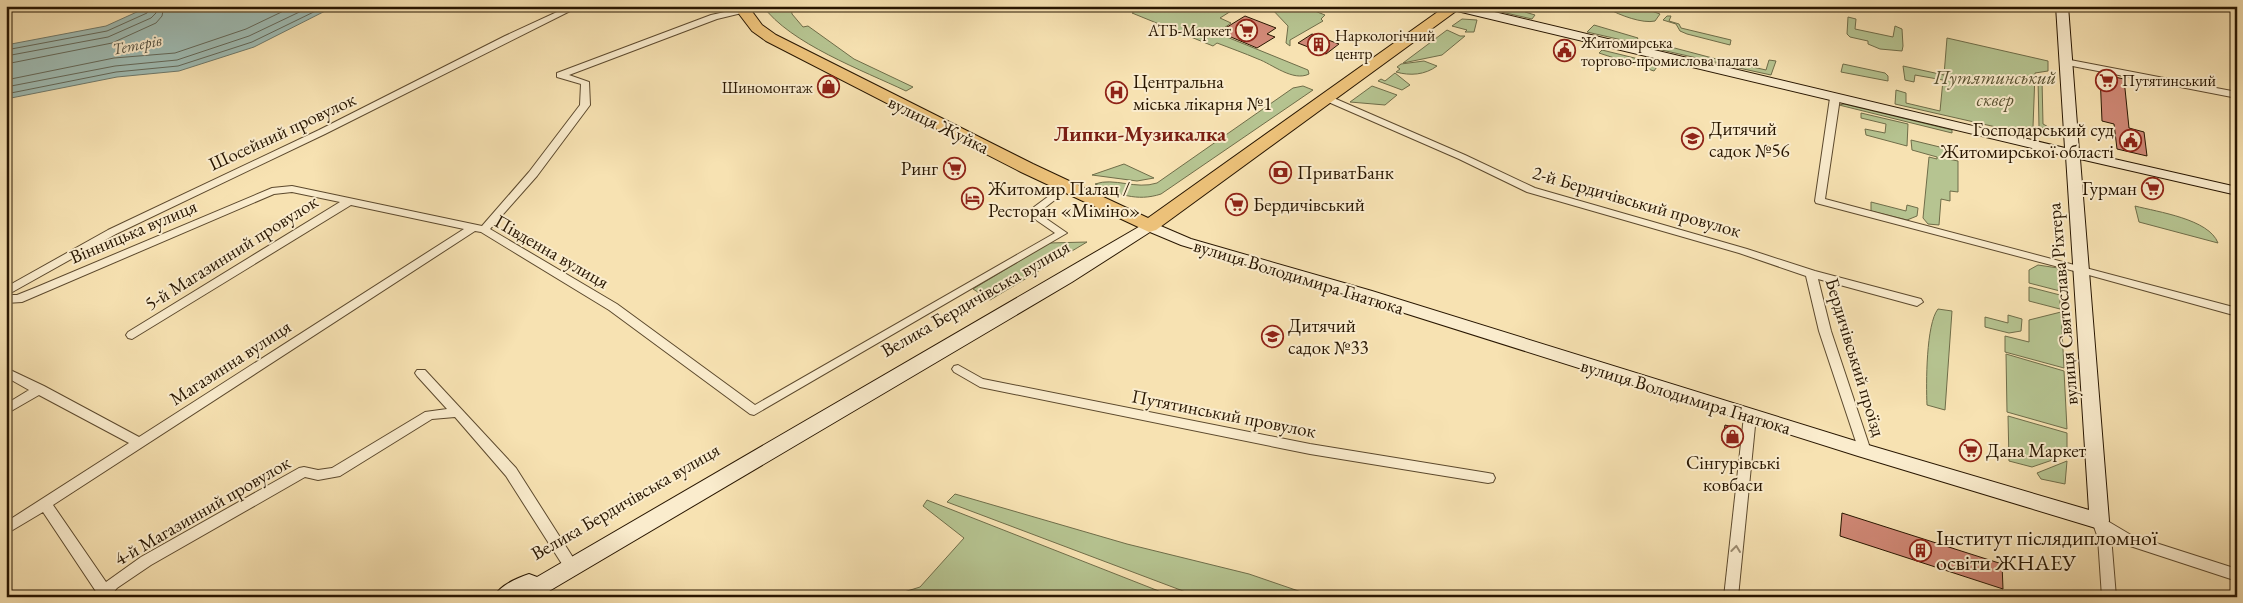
<svg xmlns="http://www.w3.org/2000/svg" width="2243" height="603" viewBox="0 0 2243 603" font-family="'EB Garamond',serif">
	<style>
		.green { fill: #b6c491; stroke: #6f6d49 }
		.water { fill: #9fbcb4; stroke: #6f7a6c }
		.lines { fill: none; stroke-linecap: round; stroke-linejoin: round }
		.shore { stroke: #64695a; stroke-width: 1 }
		.building { fill: #d18977; stroke: #281601 }
		.street-casing { stroke: #5c492d; stroke-width: 2 }
		.secondary-casing { stroke: #281601; stroke-width: 2 }
		.highway-casing { stroke: #281601; stroke-width: 2 }
		.street { fill: #faeccd; fill-rule: evenodd }
		.secondary { fill: #faeccd; fill-rule: evenodd }
		.highway { fill: #ecc179; fill-rule: evenodd }
		.oneway { stroke: #9c8c71 }
		.labels { text-anchor: middle; stroke-width: 4; stroke-linejoin: round; paint-order: stroke }
		.far-poi-label { font-size: 16px; fill: #281601; stroke: #faeccd; text-anchor: start }
		.far-water-label { font-size: 16px; font-style: italic; fill: #525040; stroke: #faeccd }
		.park-label { font-size: 19px; font-style: italic; fill: #5a5333; stroke: #faeccd }
		.poi-label { font-size: 19px; fill: #281601; stroke: #faeccd; text-anchor: start }
		.street-label { font-size: 19px; fill: #281601; stroke: #faeccd }
		.quarter-label { font-size: 21px; font-weight: bold; fill: #7a1f14; stroke: #faeccd }
		.near-poi-label { font-size: 22px; fill: #281601; stroke: #faeccd; text-anchor: start }
	</style>
	<rect width="100%" height="100%" fill="#f7e2b2"/>
	<filter id="stains"><feTurbulence type="fractalNoise" baseFrequency=".004" numOctaves="4"/><feColorMatrix values="0 0 0 0 .2 0 0 0 0 .09 0 0 0 0 .02 0 0 0 .5 -.17"/></filter>
	<radialGradient id="worn" r=".72"><stop offset=".6" stop-color="#630" stop-opacity="0"/><stop offset="1" stop-color="#630" stop-opacity=".3"/></radialGradient>
	<g class="green">
		<path d="M763,6H791L792,14L803,27L808,26L854,59L913,87L906,91C864,71 789,43 763,6Z"/>
		<path d="M1143,6H1239L1220,18L1231,23L1217,33L1308,70L1309,74C1293,82 1272,64 1258,59C1244,53 1230,48 1217,43L1213,46L1132,13Z"/>
		<polygon points="1269,6 1302,6 1325,15 1321,19 1323,21 1290,40 1290,46 1286,43 1288,26"/>
		<polygon points="1491,6 1532,6 1525,12 1535,15 1532,19 1497,11"/>
		<path d="M1611,6H1638L1660,14L1655,21C1643,24 1619,15 1609,9Z"/>
		<polygon points="1667,16 1671,16 1669,21 1679,24 1681,28 1731,40 1730,45 1687,34 1680,31 1676,24 1663,20"/>
		<polygon points="1848,17 1856,19 1855,29 1893,37 1895,26 1902,29 1903,46 1902,51 1880,49 1868,44 1868,41 1850,37 1847,34"/>
		<polygon points="1462,19 1477,20 1474,32 1465,32 1467,30 1452,26"/>
		<polygon points="1594,25 1638,38 1635,43 1587,32"/>
		<polygon points="1447,30 1460,36 1465,36 1442,55 1403,63"/>
		<path d="M1947,38L2048,61V71L2035,73L2033,127C2021,132 2009,126 1996,127L1895,104L1896,90L1906,93V103L1940,111L1943,80L1915,75L1914,82L1905,80L1903,66L1944,75Z"/>
		<polygon points="1648,41 1720,60 1719,63 1644,46"/>
		<polygon points="1602,50 1659,64 1654,71 1599,53"/>
		<polygon points="1769,60 1776,61 1771,75 1725,65 1726,61 1766,70"/>
		<path d="M1424,61L1437,66C1425,75 1410,76 1396,72L1400,69L1397,67L1401,64Z"/>
		<polygon points="1843,64 1885,73 1888,76 1888,81 1841,72"/>
		<polygon points="1395,73 1410,85 1402,90 1378,81 1381,79 1385,81"/>
		<polygon points="2038,79 2042,80 2043,124 2052,129 2052,131 2039,127"/>
		<path d="M1303,86L1313,90L1161,194C1137,202 1117,194 1095,184C1114,177 1136,190 1157,183L1293,88Z"/>
		<polygon points="1372,86 1397,95 1385,105 1350,102"/>
		<polygon points="1844,104 1952,130 1952,133 1839,105"/>
		<polygon points="1861,113 1908,124 1907,146 1866,135 1865,129 1885,133 1886,124 1861,118"/>
		<polygon points="1911,140 1948,149 1948,159 1958,161 1958,192 1950,191 1950,201 1941,199 1939,225 1928,224 1923,218 1929,157 1937,159 1937,157 1912,150"/>
		<polygon points="1124,164 1154,178 1137,181 1092,175"/>
		<polygon points="1871,202 1906,211 1907,205 1918,208 1917,216 1907,220 1871,211"/>
		<path d="M2135,206C2158,212 2209,219 2218,243L2139,222Z"/>
		<polygon points="1087,242 990,300 973,289 1049,243"/>
		<polygon points="2038,265 2058,268 2060,291 2029,283 2029,270"/>
		<polygon points="2029,287 2060,295 2060,309 2029,301"/>
		<path d="M1938,309L1952,311L1945,410L1927,405C1926,384 1926,324 1938,309Z"/>
		<polygon points="2061,312 2064,368 2005,352 2005,336 2029,342 2029,320"/>
		<polygon points="2008,315 2022,319 2021,331 2009,333 1985,327 1985,317 2008,323"/>
		<polygon points="2006,354 2064,371 2067,429 2007,412"/>
		<polygon points="2008,416 2067,433 2067,455 2032,467 2009,461"/>
		<polygon points="2067,461 2065,484 2041,479 2037,473"/>
		<polygon points="955,494 1127,544 1249,574 1316,597 1199,597 947,502"/>
		<polygon points="927,500 1174,597 897,597 904,592 920,587 964,538 923,506"/>
	</g>
	<polygon class="water" points="150,6 335,6 254,47 179,71 117,77 6,99 6,45 106,26"/>
	<g class="lines">
		<g class="shore">
			<polyline points="6,50 107,31 147,13 150,6"/>
			<polyline points="6,56 108,37 151,18 156,13 157,6"/>
			<polyline points="6,64 112,43 156,23 162,16 164,6"/>
			<polyline points="6,80 114,58 175,53 246,29 294,6"/>
			<polyline points="6,87 115,66 177,60 249,36 312,6"/>
			<polyline points="6,94 116,72 178,66 252,42 326,6"/>
		</g>
	</g>
	<g class="building">
		<polygon points="1245,16 1276,28 1267,34 1275,37 1257,48 1219,32"/>
		<polygon points="1312,34 1339,44 1326,54 1298,43"/>
		<polygon points="2100,74 2124,79 2129,128 2144,132 2147,156 2117,149 2114,124 2102,121"/>
		<polygon points="1725,425 1741,429 1739,446 1722,441"/>
		<polygon points="1842,513 2002,564 2003,589 1840,536"/>
	</g>
	<g class="lines">
		<defs>
			<g id="street">
				<polygon points="570,6 580,6 325,134 116,234 7,295 17,295 37,287 272,188 292,186 482,226 529,172 580,105 581,84 557,77 557,73 711,15 743,8 746,8 746,12 717,19 569,75 589,82 590,105 537,176 490,229 617,304 755,405 1055,233 1026,213 1065,184 1069,185 1070,187 1069,189 1038,213 1067,233 754,415 750,414 609,310 481,232 475,231 53,505 106,582 141,557 299,468 304,467 318,470 332,468 425,412 447,409 417,376 415,373 417,370 425,370 516,468 572,556 574,560 572,564 567,566 562,564 506,476 455,417 432,419 340,476 318,480 305,477 151,565 117,588 113,593 115,597 95,597 97,593 43,512 6,534 6,522 129,443 39,395 6,414 6,404 29,390 6,377 6,368 44,386 139,437 464,229 351,205 132,339 128,338 126,335 128,332 340,202 292,192 274,194 22,302 6,303 6,287 108,230 319,130 505,36"/>
				<polygon points="2065,59 2237,92 2237,98 2062,64 2061,62"/>
				<polygon points="1835,95 1840,98 1825,199 2237,308 2237,316 2078,272 1816,203 1815,201 1830,98"/>
				<polygon points="1329,96 1465,155 1535,188 1747,249 1815,271 1921,299 1923,302 1917,306 1818,279 1831,331 1871,451 1870,454 1860,454 1819,331 1806,276 1739,253 1527,192 1459,159 1326,101 1326,97"/>
				<polygon points="958,365 983,379 1310,444 1488,473 1493,474 1495,478 1493,482 1488,483 1310,454 980,387 954,372 952,369 954,366"/>
				<polygon points="1750,411 1754,413 1756,416 1738,597 1724,597 1744,416 1746,413"/>
				<polygon points="2099,516 2131,535 2237,569 2237,581 2121,543 2111,536 2116,597 2102,597 2098,538 2092,521 2094,517"/>
			</g>
			<path id="secondary" d="M1447,6H1469L2065,148L2056,6H2068L2079,151L2237,187V195L2080,159L2109,521L2106,526L2099,529L1858,456L1360,299L1181,245L1150,232L1072,282L539,597H494C499,586 517,578 529,574L537,577L1149,221L1191,239L1372,291L1865,444L2089,510L2066,156L1453,10Z"/>
			<polygon id="highway" points="733,6 748,6 762,25 776,35 1033,164 1148,218 1446,6 1463,6 1156,230 1149,232 1021,172 766,41 752,31"/>
		</defs>
		<use href="#street" class="street-casing"/>
		<use href="#secondary" class="secondary-casing"/>
		<use href="#highway" class="highway-casing"/>
		<use href="#street" class="street"/>
		<use href="#secondary" class="secondary"/>
		<use href="#highway" class="highway"/>
	</g>
	<defs><path id="oneway-chevron" d="M-2-3.5L2.5 0L-2 3.5" fill="none" stroke-width="1.6" stroke-linecap="round" stroke-linejoin="round" transform="scale(1.25)"/></defs>
	<use class="oneway" href="#oneway-chevron" transform="translate(1736 549) rotate(-83)"/>
	<defs>
		<symbol id="supermarket-ring" viewBox="-11 -11 22 22"><circle r="9.5" fill="#faeccd" stroke="#8f2418" stroke-width="1.5"/><path d="M-6-5.5h2.5l.6 2H6L4.5 2H-2.5L-4.4-4H-6ZM-1.5 3.2a1.3 1.3 0 1 0 .1 0ZM3 3.2a1.3 1.3 0 1 0 .1 0Z" fill="#8f2418"/></symbol>
		<symbol id="building-ring" viewBox="-11 -11 22 22"><circle r="9.5" fill="#faeccd" stroke="#8f2418" stroke-width="1.5"/><path d="M-4-6H4V6H1V3H-1V6H-4ZM-2.5-4.3h1.7v1.8h-1.7ZM.8-4.3h1.7v1.8H.8ZM-2.5-1h1.7V.8h-1.7ZM.8-1h1.7V.8H.8Z" fill="#8f2418"/></symbol>
		<symbol id="civic-ring" viewBox="-11 -11 22 22"><circle r="9.5" fill="#faeccd" stroke="#8f2418" stroke-width="1.5"/><path d="M-.6-6.5H3V-4.5H.6V-3L4-1V1h2V6H-6V1h2V-1L-.6-3ZM-1.2 2.5V6h2.4V2.5Z" fill="#8f2418"/></symbol>
		<symbol id="shop-ring" viewBox="-11 -11 22 22"><circle r="9.5" fill="#faeccd" stroke="#8f2418" stroke-width="1.5"/><path d="M-5-2.5h2.3a2.7 3.5 0 0 1 5.4 0H5L5.5 6h-11ZM-1.5-2.5h3a1.5 2.3 0 0 0-3 0Z" fill="#8f2418"/></symbol>
		<symbol id="hospital-ring" viewBox="-11 -11 22 22"><circle r="9.5" fill="#faeccd" stroke="#8f2418" stroke-width="1.5"/><path d="M-5-5h3v3.5h4V-5h3V5h-3V1.5h-4V5h-3Z" fill="#8f2418"/></symbol>
		<symbol id="school-ring" viewBox="-11 -11 22 22"><circle r="9.5" fill="#faeccd" stroke="#8f2418" stroke-width="1.5"/><path d="M0-5L7-2L0 1L-7-2ZM-4 1L0 2.5L4 1V4Q0 6-4 4Z" fill="#8f2418"/></symbol>
		<symbol id="bank-ring" viewBox="-11 -11 22 22"><circle r="9.5" fill="#faeccd" stroke="#8f2418" stroke-width="1.5"/><path d="M-6-4H6V4H-6ZM0-2.3a2.3 2.3 0 1 0 0 4.6a2.3 2.3 0 1 0 0-4.6Z" fill="#8f2418"/></symbol>
		<symbol id="hotel-ring" viewBox="-11 -11 22 22"><circle r="9.5" fill="#faeccd" stroke="#8f2418" stroke-width="1.5"/><path d="M-6-4.5h1.5V1H6V5H4.5V3h-9V5H-6ZM-4 0a1.8 1.8 0 1 1 3.6 0ZM.5 0V-2.5h3Q6-2.5 6 0Z" fill="#8f2418"/></symbol>
	</defs>
	<g fill-rule="evenodd">
		<use href="#supermarket-ring" x="1234" y="18" width="25" height="25"/>
		<use href="#building-ring" x="1306" y="32" width="25" height="25"/>
		<use href="#civic-ring" x="1552" y="38" width="25" height="25"/>
		<use href="#supermarket-ring" x="2094" y="68" width="25" height="25"/>
		<use href="#shop-ring" x="816" y="74" width="25" height="25"/>
		<use href="#hospital-ring" x="1104" y="80" width="25" height="25"/>
		<use href="#school-ring" x="1680" y="126" width="25" height="25"/>
		<use href="#civic-ring" x="2118" y="128" width="25" height="25"/>
		<use href="#supermarket-ring" x="942" y="156" width="25" height="25"/>
		<use href="#bank-ring" x="1268" y="160" width="25" height="25"/>
		<use href="#supermarket-ring" x="2140" y="176" width="25" height="25"/>
		<use href="#hotel-ring" x="960" y="186" width="25" height="25"/>
		<use href="#supermarket-ring" x="1224" y="192" width="25" height="25"/>
		<use href="#school-ring" x="1260" y="324" width="25" height="25"/>
		<use href="#shop-ring" x="1720" y="424" width="25" height="25"/>
		<use href="#supermarket-ring" x="1958" y="438" width="25" height="25"/>
		<use href="#building-ring" x="1908" y="538" width="25" height="25"/>
	</g>
	<g class="labels">
		<g class="far-poi-label">
			<text x="1231" y="36" text-anchor="end">АТБ-Маркет</text>
			<text x="1335" y="41">Наркологічний<tspan x="1335" dy="18">центр</tspan></text>
			<text x="1581" y="48">Житомирська<tspan x="1581" dy="18">торгово-промислова палата</tspan></text>
			<text x="2122" y="86">Путятинський</text>
			<text x="813" y="93" text-anchor="end">Шиномонтаж</text>
		</g>
		<g class="far-water-label">
			<text transform="translate(137 44) rotate(-11)" y="6">Тетерів</text>
		</g>
		<g class="park-label">
			<text x="1995" y="84">Путятинський<tspan x="1995" dy="22">сквер</tspan></text>
		</g>
		<g class="poi-label">
			<text x="1133" y="88">Центральна<tspan x="1133" dy="22">міська лікарня №1</tspan></text>
			<text x="1709" y="135">Дитячий<tspan x="1709" dy="22">садок №56</tspan></text>
			<text x="2114" y="136" text-anchor="end">Господарський суд<tspan x="2114" dy="22">Житомирської області</tspan></text>
			<text x="938" y="175" text-anchor="end">Ринг</text>
			<text x="1297" y="179">ПриватБанк</text>
			<text x="988" y="195">Житомир Палац /<tspan x="988" dy="22">Ресторан «Міміно»</tspan></text>
			<text x="2137" y="195" text-anchor="end">Гурман</text>
			<text x="1253" y="211">Бердичівський</text>
			<text x="1288" y="332">Дитячий<tspan x="1288" dy="22">садок №33</tspan></text>
			<text x="1986" y="457">Дана Маркет</text>
			<text x="1733" y="469" text-anchor="middle">Сінгурівські<tspan x="1733" dy="22">ковбаси</tspan></text>
		</g>
		<g class="street-label">
			<text transform="translate(939 124) rotate(26)" y="7">вулиця Жуйка</text>
			<text transform="translate(282 131) rotate(-25)" y="7">Шосейний провулок</text>
			<text transform="translate(1637 201) rotate(16)" y="7">2-й Бердичівський провулок</text>
			<text transform="translate(133 231) rotate(-23)" y="7">Вінницька вулиця</text>
			<text transform="translate(552 251) rotate(30)" y="7">Південна вулиця</text>
			<text transform="translate(231 252) rotate(-32)" y="7">5-й Магазинний провулок</text>
			<text transform="translate(1299 276) rotate(17)" y="7">вулиця Володимира Гнатюка</text>
			<text transform="translate(975 298) rotate(-30)" y="7">Велика Бердичівська вулиця</text>
			<text transform="translate(2062 304) rotate(-95)" y="7">вулиця Святослава Ріхтера</text>
			<text transform="translate(1856 357) rotate(73)" y="7">Бердичівський проїзд</text>
			<text transform="translate(230 362) rotate(-33)" y="7">Магазинна вулиця</text>
			<text transform="translate(1686 396) rotate(17)" y="7">вулиця Володимира Гнатюка</text>
			<text transform="translate(1224 413) rotate(11)" y="7">Путятинський провулок</text>
			<text transform="translate(625 501) rotate(-30)" y="7">Велика Бердичівська вулиця</text>
			<text transform="translate(202 510) rotate(-30)" y="7">4-й Магазинний провулок</text>
		</g>
		<g class="quarter-label">
			<text x="1140" y="141">Липки-Музикалка</text>
		</g>
		<g class="near-poi-label">
			<text x="1936" y="545">Інститут післядипломної<tspan x="1936" dy="25">освіти ЖНАЕУ</tspan></text>
		</g>
	</g>
	<rect width="2243" height="603" fill="none" stroke="#f7e2b2" stroke-width="25"/>
	<rect x="8" y="8" width="2228" height="588" fill="none" stroke="#281601" stroke-width="2.5"/>
	<rect x="12" y="12" width="2218" height="578" fill="none" stroke="#281601"/>
	<rect width="100%" height="100%" filter="url(#stains)"/>
	<rect width="100%" height="100%" fill="url(#worn)"/>
</svg>
